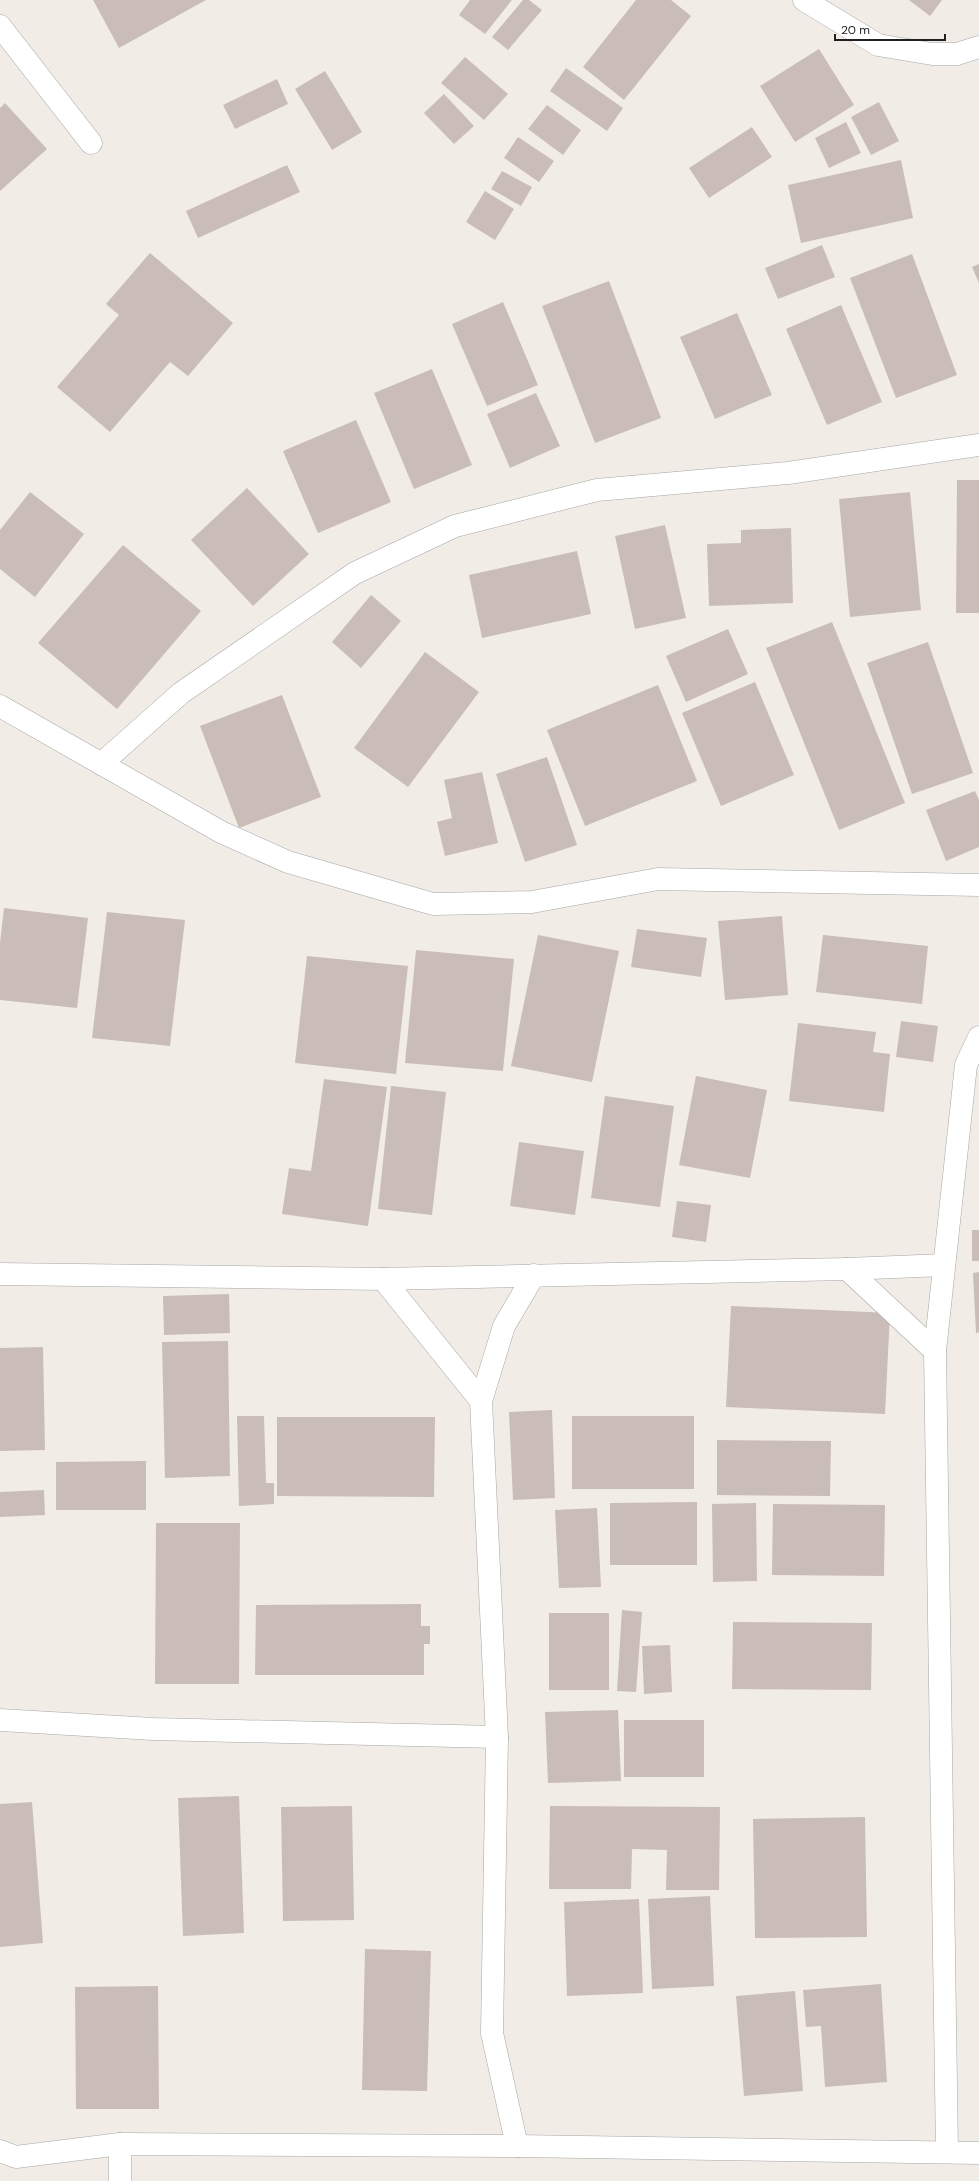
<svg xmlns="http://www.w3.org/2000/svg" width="979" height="2181" viewBox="0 0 979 2181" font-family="'DM Sans',sans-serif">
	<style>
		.building { fill: #cabdb8 }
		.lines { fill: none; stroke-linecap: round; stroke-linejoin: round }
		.street-casing { stroke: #a7a7a7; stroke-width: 23 }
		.street { stroke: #fff; stroke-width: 22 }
	</style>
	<rect width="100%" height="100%" fill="#f1ece6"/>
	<g class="building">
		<polygon points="93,0 206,0 119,48"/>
		<polygon points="470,0 512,0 485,34 459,15"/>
		<polygon points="523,0 529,0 542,10 508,50 492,37"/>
		<polygon points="636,0 671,0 691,16 624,100 583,67"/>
		<polygon points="909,0 942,0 930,16"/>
		<polygon points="819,49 854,105 795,142 760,86"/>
		<polygon points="465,57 508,94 484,120 441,83"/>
		<polygon points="566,68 623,108 607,131 550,91"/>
		<polygon points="325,71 362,132 332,150 295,89"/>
		<polygon points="277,79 288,104 235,129 223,105"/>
		<polygon points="444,94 474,126 454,144 424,113"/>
		<polygon points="879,102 899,141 871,155 851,117"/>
		<polygon points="5,103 47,149 0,191 0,108"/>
		<polygon points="547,105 581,130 563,155 528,129"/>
		<polygon points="846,122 861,153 829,168 815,138"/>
		<polygon points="752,127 772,157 709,198 689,168"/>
		<polygon points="518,137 554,161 539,182 504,158"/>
		<polygon points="901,160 913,218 801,243 788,185"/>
		<polygon points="287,165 300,192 198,238 186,211"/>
		<polygon points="502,171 532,187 521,206 491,189"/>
		<polygon points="485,191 514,209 495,240 466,222"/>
		<polygon points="822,245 835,277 778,299 765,268"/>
		<polygon points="150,253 233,323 188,376 170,362 110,432 57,387 119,315 106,304"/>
		<polygon points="912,254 957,375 896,398 850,278"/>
		<polygon points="979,264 979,283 972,267"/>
		<polygon points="609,281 661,418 595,443 542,306"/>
		<polygon points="503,302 538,385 487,406 452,324"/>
		<polygon points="841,305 882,402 827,425 786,329"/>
		<polygon points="737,313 772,395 715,419 680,337"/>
		<polygon points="432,369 472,465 414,489 374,393"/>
		<polygon points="536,393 560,446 510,468 487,414"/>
		<polygon points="356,420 391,502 318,533 283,451"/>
		<polygon points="957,480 979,480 979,613 956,613"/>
		<polygon points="247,488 309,554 253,606 191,540"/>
		<polygon points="30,492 84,534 35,597 0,569 0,530"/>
		<polygon points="910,492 921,610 850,617 839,499"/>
		<polygon points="665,525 686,618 635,629 615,536"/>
		<polygon points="791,528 793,603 709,606 707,544 741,543 741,530"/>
		<polygon points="123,545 201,611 117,709 38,643"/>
		<polygon points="577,551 591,614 482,638 469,575"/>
		<polygon points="371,595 401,621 361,668 332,642"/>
		<polygon points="832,622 905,803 839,830 766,648"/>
		<polygon points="728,629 748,674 686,702 666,656"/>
		<polygon points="928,642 973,773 912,794 867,663"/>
		<polygon points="425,652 479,692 408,787 354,748"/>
		<polygon points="755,682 794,775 721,806 682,713"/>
		<polygon points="658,685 697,781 585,826 547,730"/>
		<polygon points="282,695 321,797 239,828 200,726"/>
		<polygon points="547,757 577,845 525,862 496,774"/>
		<polygon points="482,772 498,843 445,856 437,822 452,818 444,780"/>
		<polygon points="975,791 979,800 979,847 946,861 926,810"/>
		<polygon points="4,908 88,918 77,1008 0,1000 0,943"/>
		<polygon points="107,912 185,920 170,1046 92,1038"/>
		<polygon points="782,916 788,995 725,1000 718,921"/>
		<polygon points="637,929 707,938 701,977 631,967"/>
		<polygon points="538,935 619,951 592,1082 511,1066"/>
		<polygon points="823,935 928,946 922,1004 816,992"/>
		<polygon points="416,950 514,959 503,1071 405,1063"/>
		<polygon points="307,956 408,966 396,1074 295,1063"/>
		<polygon points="901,1021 938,1026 933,1062 896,1057"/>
		<polygon points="798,1023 876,1032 873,1052 890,1054 884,1112 789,1101"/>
		<polygon points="696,1076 767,1090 750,1178 679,1165"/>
		<polygon points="324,1079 387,1087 368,1226 282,1214 289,1168 311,1171"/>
		<polygon points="391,1086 446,1092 432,1215 378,1209"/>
		<polygon points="605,1096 674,1106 660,1207 591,1198"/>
		<polygon points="519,1142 584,1151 575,1215 510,1206"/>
		<polygon points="677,1201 711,1205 706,1242 672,1237"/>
		<rect x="972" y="1230" width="7" height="31"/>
		<polygon points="979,1272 979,1332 976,1333 973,1273"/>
		<polygon points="229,1294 230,1333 164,1335 163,1296"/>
		<polygon points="731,1306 890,1313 885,1414 726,1407"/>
		<polygon points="228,1341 230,1476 165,1478 162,1342"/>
		<polygon points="43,1347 45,1450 0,1451 0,1348"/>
		<polygon points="552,1410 555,1498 513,1500 509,1412"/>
		<polygon points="237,1416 264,1416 266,1483 274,1483 274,1504 239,1506"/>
		<rect x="572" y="1416" width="122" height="73"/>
		<polygon points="277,1417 435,1417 434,1497 277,1496"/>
		<polygon points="717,1440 831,1441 830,1496 717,1495"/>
		<polygon points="146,1461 146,1510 56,1510 56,1462"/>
		<polygon points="44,1490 45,1515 0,1517 0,1492"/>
		<polygon points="697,1502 697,1565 610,1565 610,1503"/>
		<polygon points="756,1503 757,1581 713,1582 712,1504"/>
		<polygon points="773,1504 885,1505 884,1576 772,1575"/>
		<polygon points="597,1508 601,1587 559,1588 555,1510"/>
		<polygon points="156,1523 240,1523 239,1684 155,1684"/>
		<polygon points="421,1604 421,1626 430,1626 430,1644 424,1644 424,1675 255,1675 256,1605"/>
		<polygon points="622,1610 642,1612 636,1692 617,1691"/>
		<rect x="549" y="1613" width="60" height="77"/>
		<polygon points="733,1622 872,1623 871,1690 732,1689"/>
		<polygon points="670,1645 672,1692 644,1694 642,1646"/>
		<polygon points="618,1710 621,1781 548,1783 545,1712"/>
		<rect x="624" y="1720" width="80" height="57"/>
		<polygon points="239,1796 244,1933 183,1936 178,1798"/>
		<polygon points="32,1802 43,1943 0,1947 0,1804"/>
		<polygon points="352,1806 354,1920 283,1921 281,1807"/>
		<polygon points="550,1806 720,1807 719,1890 666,1890 667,1850 632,1849 631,1889 549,1889"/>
		<polygon points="865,1817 867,1937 755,1938 753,1819"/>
		<polygon points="710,1896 714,1986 652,1989 648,1899"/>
		<polygon points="639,1899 643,1993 567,1996 564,1902"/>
		<polygon points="365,1949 431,1951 427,2091 362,2090"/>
		<polygon points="881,1984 887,2082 825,2087 821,2026 806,2027 803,1990"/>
		<polygon points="158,1986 159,2109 76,2109 75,1987"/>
		<polygon points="795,1991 803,2091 744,2096 736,1996"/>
	</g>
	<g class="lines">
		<defs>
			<g id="street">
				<polyline points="804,0 878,45 932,54 957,54 979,47"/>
				<polyline points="0,26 91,143"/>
				<polyline points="0,706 221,832 288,862 433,904 532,902 658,879 979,885"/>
				<polyline points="101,764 181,693 355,573 455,526 597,490 788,473 979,445"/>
				<polyline points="847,1269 935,1351"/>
				<polyline points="0,1274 383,1279 847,1269 944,1265"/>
				<polyline points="383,1279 481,1401"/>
				<polyline points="0,1720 153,1729 497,1737"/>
				<polyline points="517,2146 492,2033 497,1737 481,1401 504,1326 534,1275"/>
				<polyline points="0,2151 16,2157 120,2144 517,2146 979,2153"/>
				<polyline points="947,2152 935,1351 966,1065 979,1037"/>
				<polyline points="120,2181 120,2144"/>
			</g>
		</defs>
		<use href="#street" class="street-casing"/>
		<use href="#street" class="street"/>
	</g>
	<path d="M835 34v6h110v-6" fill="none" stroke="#202020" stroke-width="2"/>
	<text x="841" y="34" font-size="12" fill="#202020" stroke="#ffffff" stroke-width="3" paint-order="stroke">20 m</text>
</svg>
